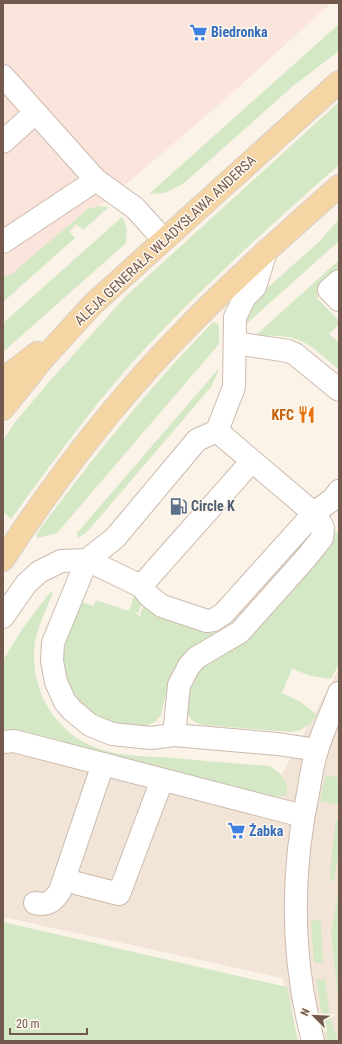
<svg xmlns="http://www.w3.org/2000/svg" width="342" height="1044" viewBox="0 0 342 1044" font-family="'Roboto Condensed',sans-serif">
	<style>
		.residential { fill: #f2e4d6 }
		.commercial { fill: #fbe4db }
		.green { fill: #d5e8c6 }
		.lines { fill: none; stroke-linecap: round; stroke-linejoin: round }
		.minor-casing { stroke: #ccbaae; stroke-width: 24 }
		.major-casing { stroke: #d8d1cd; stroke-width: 24 }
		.minor { stroke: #fff; stroke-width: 22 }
		.major { stroke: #f5d5a3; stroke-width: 22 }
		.labels { text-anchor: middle; stroke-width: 3; stroke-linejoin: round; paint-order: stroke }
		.shop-label { font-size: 14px; font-weight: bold; fill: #366cbe; stroke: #fef7ed; text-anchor: start }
		.street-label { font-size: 14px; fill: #73594d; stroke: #fef7ed }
		.food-label { font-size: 14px; font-weight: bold; fill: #c56008; stroke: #fef7ed; text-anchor: end }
		.service-label { font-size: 14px; font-weight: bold; fill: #4e5e75; stroke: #fef7ed; text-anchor: start }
	</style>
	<rect width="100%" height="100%" fill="#fbf3e7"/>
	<polygon class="residential" points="339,669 339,1041 304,1041 282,978 3,917 3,729 273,790"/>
	<polygon class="commercial" points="3,3 331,3 221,103 3,289"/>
	<g class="green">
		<polygon points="339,24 339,51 293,86 183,184 165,193 149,194"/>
		<path d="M339,102V165C274,222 210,280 150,343C99,397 55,459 11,519L3,512V440L16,421L48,383L125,297Z"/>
		<polygon points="98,206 109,207 83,230 76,224 69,231 75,238 3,302 3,276 10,275 88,209"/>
		<polygon points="122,217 127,228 126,243 3,352 3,323"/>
		<polygon points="339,219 339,241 245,325 246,319 257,297 320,241"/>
		<path d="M338,261L339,268L317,298L339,321V324L329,334L339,343V370C306,341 301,334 255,336Z"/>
		<path d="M213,322L219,324V344L57,533L38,538L36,536L40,529C94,456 150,387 213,322Z"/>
		<polygon points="220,367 211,387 87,532 78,538 77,533"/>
		<path d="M311,530L313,534L231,629L197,645L182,657L171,674L161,715L155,722L144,727L124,726L98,718L75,699L66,679L63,659L66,637L80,601L93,606L96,600L129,611L135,593L142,603L138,613L136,612V614L142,617L140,614L144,605L203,631C213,634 220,633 229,627L296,552L294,549Z"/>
		<path d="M334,532L339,533V664L331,679L311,676L292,669L282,693L301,702L317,715C311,724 303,731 291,732L203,725C178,720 188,694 192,677L333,538Z"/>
		<path d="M51,591L53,593C46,611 35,631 34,650C32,696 59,737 103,750C125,757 152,756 175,758C206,761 238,764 269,766C281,772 288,781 287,795L275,797L3,730V660L25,625Z"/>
		<polygon points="325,776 339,777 339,805 320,801"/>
		<polygon points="336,820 339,821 339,852 334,881 330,881 332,849"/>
		<polygon points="339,887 339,1005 331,933"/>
		<polygon points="311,920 321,921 323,963 314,963"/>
		<polygon points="3,922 287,987 298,1041 3,1041"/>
		<polygon points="325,979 330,1015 338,1041 327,1041 316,979"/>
	</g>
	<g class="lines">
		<defs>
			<g id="minor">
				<polyline points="3,76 96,180 135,208 163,239"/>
				<polyline points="3,142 35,113"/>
				<polyline points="3,242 96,180"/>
				<polyline points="266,251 255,287 245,297 235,317 234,387 217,431 197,440 115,538 87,560 53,643 52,661 56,682 65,702 72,710 90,725 112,734 151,738 174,735 278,744 317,750"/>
				<polyline points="339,281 329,290 339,300"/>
				<polyline points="235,343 288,351 295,354 339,390"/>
				<polyline points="141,586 252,461"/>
				<polyline points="3,617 26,584 39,572 61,561 87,560 141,586 149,596 162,606 207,621 214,620 224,613 314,513 333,499 339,491"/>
				<polyline points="174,735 179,685 189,666 196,658 240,632 306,558 322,538 323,528 317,516 217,431"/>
				<polyline points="3,742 14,741 303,816"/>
				<polyline points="76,883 119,894 162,780"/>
				<path d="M35,903C47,906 53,902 60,891L103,764"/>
				<path d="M313,1041C291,958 291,871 309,788C311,775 313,762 317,750C323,730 332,712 339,693"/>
			</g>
			<g id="major">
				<polyline points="3,379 37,353"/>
				<polyline points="3,409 43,359 93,304 339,82"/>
				<path d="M3,560C55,480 114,403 180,335C231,282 285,234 339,186"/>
			</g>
		</defs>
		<use href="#minor" class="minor-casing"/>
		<use href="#major" class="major-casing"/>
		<use href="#minor" class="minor"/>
		<use href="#major" class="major"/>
	</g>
	<defs>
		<symbol id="supermarket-bare" viewBox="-9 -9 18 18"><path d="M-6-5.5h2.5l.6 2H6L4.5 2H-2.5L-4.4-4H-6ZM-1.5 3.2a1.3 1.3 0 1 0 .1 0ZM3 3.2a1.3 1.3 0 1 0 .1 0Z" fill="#3f7fe0" stroke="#fef7ed" stroke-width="2.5" paint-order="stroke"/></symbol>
		<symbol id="restaurant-bare" viewBox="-9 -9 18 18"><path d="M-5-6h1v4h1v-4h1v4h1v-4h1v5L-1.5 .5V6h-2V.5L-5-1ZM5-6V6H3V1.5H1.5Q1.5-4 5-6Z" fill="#e8710a" stroke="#fef7ed" stroke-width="2.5" paint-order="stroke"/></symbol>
		<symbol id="fuel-bare" viewBox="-9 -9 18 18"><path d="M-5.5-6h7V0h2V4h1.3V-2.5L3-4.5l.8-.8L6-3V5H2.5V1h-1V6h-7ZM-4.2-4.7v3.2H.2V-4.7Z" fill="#5c6f8a" stroke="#fef7ed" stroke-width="2.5" paint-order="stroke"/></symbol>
	</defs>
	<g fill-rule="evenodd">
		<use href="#supermarket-bare" x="186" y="20" width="25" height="25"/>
		<use href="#restaurant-bare" x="294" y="402" width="25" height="25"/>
		<use href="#fuel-bare" x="166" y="494" width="25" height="25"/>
		<use href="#supermarket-bare" x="224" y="818" width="25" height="25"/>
	</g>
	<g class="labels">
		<g class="shop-label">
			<text x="211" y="37">Biedronka</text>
			<text x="249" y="836">Żabka</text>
		</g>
		<g class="street-label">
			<text transform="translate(165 240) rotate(-43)" y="5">ALEJA GENERAŁA WŁADYSŁAWA ANDERSA</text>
		</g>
		<g class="food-label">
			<text x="294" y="420">KFC</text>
		</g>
		<g class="service-label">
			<text x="191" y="511">Circle K</text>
		</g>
	</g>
	<rect width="342" height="1044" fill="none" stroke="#73594d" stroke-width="8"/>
	<g transform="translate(314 1016) rotate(294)" stroke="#fef7ed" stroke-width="3" paint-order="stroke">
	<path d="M0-3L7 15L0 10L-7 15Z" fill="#73594d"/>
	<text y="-6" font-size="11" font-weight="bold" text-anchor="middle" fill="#73594d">N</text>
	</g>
	<path d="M10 1028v6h77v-6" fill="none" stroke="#73594d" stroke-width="2"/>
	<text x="16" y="1028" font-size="12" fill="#73594d" stroke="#fef7ed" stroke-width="3" paint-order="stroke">20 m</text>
</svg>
